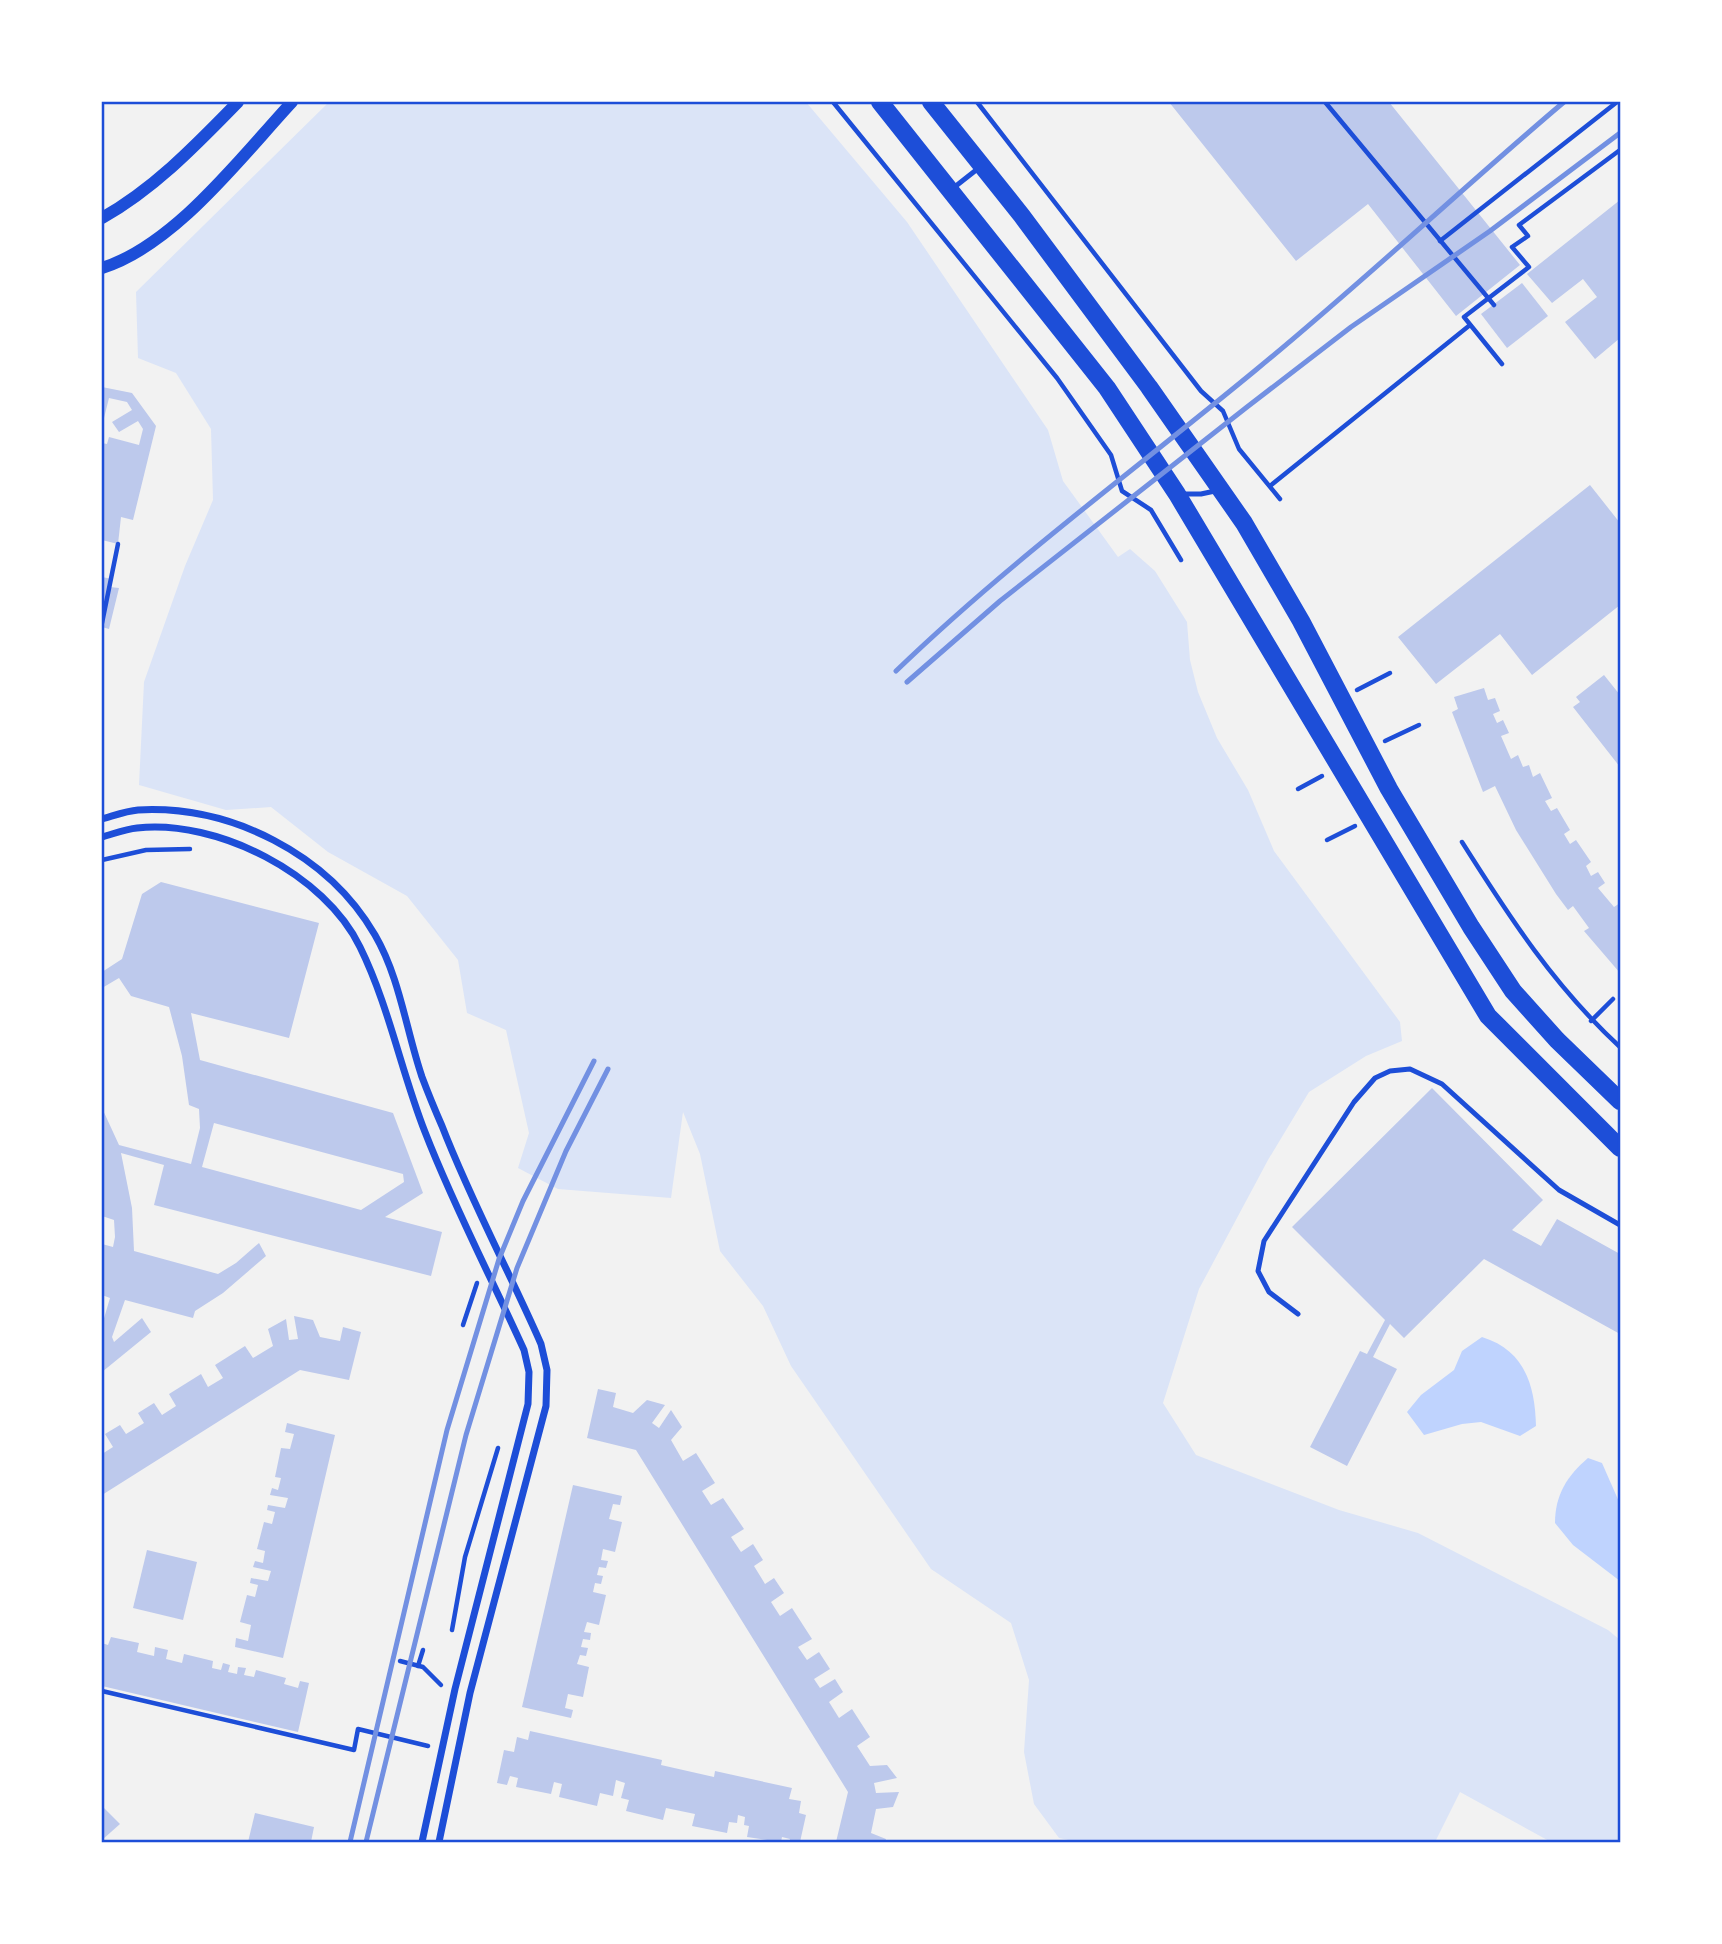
<svg xmlns="http://www.w3.org/2000/svg" width="1722" height="1944" viewBox="0 0 1722 1944" font-family="'Source Serif 4',serif">
	<style>
		.green { fill: #dbe4f7 }
		.water { fill: #bfd3fe }
		.building { fill: #bdc9ec; fill-rule: evenodd }
		.lines { fill: none; stroke-linecap: round; stroke-linejoin: round }
		.path { stroke: #1d4ed8; stroke-width: 4.5 }
		.service { stroke: #1d4ed8; stroke-width: 5 }
		.minor { stroke: #1d4ed8; stroke-width: 7 }
		.tertiary { stroke: #1d4ed8; stroke-width: 12 }
		.primary { stroke: #1d4ed8; stroke-width: 18 }
		.rail { stroke: #7290e2; stroke-width: 5 }
		.neatline { fill: none; stroke: #1d4ed8; stroke-width: 2.5 }
	</style>
	<rect width="100%" height="100%" fill="#f2f2f2"/>
	<polygon class="green" points="329,102 806,102 907,222 1048,430 1063,481 1118,557 1130,549 1155,571 1187,622 1190,660 1198,692 1217,738 1248,790 1274,851 1400,1022 1402,1041 1366,1056 1309,1092 1268,1160 1199,1289 1163,1403 1196,1455 1339,1510 1418,1533 1608,1630 1620,1640 1620,1842 1551,1842 1460,1792 1435,1842 1079,1842 1059,1838 1034,1804 1024,1752 1029,1680 1011,1623 931,1569 791,1366 763,1306 720,1251 700,1154 683,1112 671,1198 558,1189 518,1168 529,1133 506,1030 467,1013 458,960 407,896 328,852 271,807 226,810 139,785 144,682 185,566 213,500 211,429 176,373 138,358 136,292"/>
	<g class="water">
		<path d="M1482,1337C1524,1350 1535,1384 1536,1426L1520,1436L1481,1422L1462,1424L1424,1435L1407,1412L1421,1395L1454,1370L1462,1351Z"/>
		<path d="M1588,1458L1602,1463L1620,1504V1581L1573,1545L1555,1523C1555,1495 1567,1476 1588,1458Z"/>
	</g>
	<g class="building">
		<polygon points="1169,102 1389,102 1520,265 1456,316 1368,204 1296,261"/>
		<polygon points="1620,200 1620,338 1595,359 1565,322 1597,297 1583,279 1552,303 1527,274"/>
		<polygon points="1522,283 1548,316 1507,348 1481,314"/>
		<polygon points="102,387 132,393 156,426 133,520 121,517 118,544 102,540 102,443 107,444 109,437 139,445 143,429 138,421 119,432 112,422 132,410 127,402 109,398 102,426"/>
		<polygon points="1590,485 1620,523 1620,605 1532,675 1500,634 1436,684 1398,637"/>
		<polygon points="102,577 112,579 110,587 119,588 109,629 102,627"/>
		<polygon points="1604,675 1620,695 1620,767 1573,707 1580,702 1576,697"/>
		<polygon points="1484,688 1488,700 1495,698 1500,711 1493,714 1497,723 1503,720 1509,733 1501,736 1511,759 1518,755 1523,767 1529,765 1533,777 1540,773 1552,798 1545,801 1551,811 1557,808 1570,830 1564,834 1570,844 1576,840 1591,862 1586,866 1591,876 1598,872 1605,883 1598,888 1614,907 1620,903 1620,973 1584,931 1589,928 1573,906 1568,910 1556,894 1516,830 1495,786 1483,792 1452,712 1458,709 1454,697"/>
		<path d="M161,882L319,923L289,1038L191,1013L200,1060L393,1113L423,1193L385,1217L442,1232L431,1276L154,1205L164,1165L121,1153L132,1208L134,1251L218,1274L236,1263L259,1243L266,1256L223,1293L195,1311L193,1318L125,1300L112,1337L114,1342L142,1318L151,1332L102,1372V1325L110,1298L102,1295V1244L113,1247L115,1237L114,1220L102,1216V1108L119,1145L191,1164L200,1128L199,1109L189,1105L182,1056L169,1007L131,996L119,978L102,988V972L122,959L142,894ZM214,1123L403,1174L404,1182L361,1210L202,1167Z"/>
		<polygon points="1432,1088 1543,1200 1512,1230 1541,1246 1557,1219 1620,1254 1620,1334 1484,1259 1404,1338 1390,1324 1373,1357 1397,1369 1347,1466 1310,1447 1360,1351 1367,1354 1385,1320 1292,1227"/>
		<polygon points="294,1316 313,1320 320,1337 340,1341 343,1327 361,1332 349,1380 300,1370 102,1495 102,1454 113,1447 105,1434 120,1425 126,1434 144,1423 138,1413 154,1403 162,1415 176,1406 169,1394 201,1374 208,1387 223,1378 215,1365 245,1346 253,1358 273,1346 268,1329 286,1319 289,1340 298,1339"/>
		<polygon points="598,1389 616,1393 613,1407 633,1413 647,1400 665,1405 652,1423 659,1428 671,1410 682,1427 671,1440 683,1461 696,1453 715,1483 702,1491 711,1505 723,1498 744,1529 731,1537 741,1552 753,1544 763,1560 754,1566 765,1584 774,1578 784,1593 771,1602 780,1616 792,1608 812,1639 798,1647 807,1660 819,1652 830,1669 814,1679 820,1688 835,1679 843,1692 829,1702 839,1718 852,1709 870,1737 857,1746 870,1766 887,1765 897,1778 874,1783 876,1793 899,1792 893,1807 876,1809 871,1833 886,1839 885,1842 836,1842 848,1792 636,1450 587,1438"/>
		<polygon points="287,1423 335,1435 283,1658 235,1647 236,1638 248,1641 251,1625 240,1622 247,1595 255,1597 258,1585 250,1583 251,1578 268,1581 271,1571 253,1567 255,1561 263,1563 265,1551 257,1549 264,1522 272,1524 275,1512 267,1510 268,1505 285,1508 288,1498 270,1495 272,1488 278,1490 281,1478 275,1477 281,1448 290,1449 294,1434 285,1432"/>
		<polygon points="573,1485 622,1496 620,1505 613,1504 609,1519 622,1522 615,1552 603,1549 601,1560 608,1561 606,1568 599,1567 597,1575 603,1576 601,1584 595,1583 593,1592 606,1595 599,1625 587,1622 584,1632 591,1633 590,1640 583,1639 581,1647 588,1648 586,1656 580,1655 577,1664 589,1667 583,1697 568,1694 565,1708 573,1710 571,1718 522,1707"/>
		<polygon points="147,1550 197,1562 183,1620 133,1608"/>
		<polygon points="111,1637 139,1643 137,1652 154,1656 155,1647 168,1650 166,1659 182,1663 184,1654 213,1661 212,1668 221,1670 223,1663 230,1665 228,1672 237,1674 238,1667 246,1668 244,1675 254,1677 256,1670 286,1678 284,1684 298,1688 300,1681 309,1683 298,1732 102,1686 102,1643 108,1645"/>
		<polygon points="530,1731 662,1760 661,1765 714,1777 715,1771 792,1788 789,1799 801,1801 799,1813 806,1815 800,1842 789,1842 790,1839 782,1837 781,1842 747,1837 749,1826 744,1825 745,1817 738,1815 737,1823 729,1822 727,1833 692,1826 695,1814 666,1808 663,1820 626,1811 629,1800 621,1798 625,1783 616,1780 613,1796 600,1793 597,1806 559,1797 562,1784 554,1782 551,1794 516,1787 518,1778 510,1776 507,1785 497,1783 504,1750 514,1752 517,1737 528,1740"/>
		<polygon points="102,1806 120,1824 102,1840"/>
		<polygon points="255,1813 314,1827 311,1842 248,1842"/>
	</g>
	<g class="lines">
		<g class="path">
			<polyline points="833,102 1057,378 1111,455 1122,491 1151,510 1181,560"/>
			<polyline points="977,102 1201,391 1223,411 1239,449 1280,499"/>
			<polyline points="1325,102 1494,305"/>
			<polyline points="1440,241 1617,102"/>
			<polyline points="1502,364 1464,317 1529,267 1512,247 1528,236 1519,225 1620,150"/>
			<polyline points="1270,486 1470,325"/>
			<polyline points="102,623 118,544"/>
			<polyline points="1357,690 1390,673"/>
			<polyline points="1385,741 1419,725"/>
			<polyline points="1298,789 1322,776"/>
			<polyline points="1327,840 1355,826"/>
			<path d="M1462,842C1510,918 1554,986 1620,1047"/>
			<polyline points="102,860 146,850 190,849"/>
			<polyline points="1591,1021 1613,999"/>
			<polyline points="463,1325 477,1283"/>
			<polyline points="452,1630 465,1557 498,1448"/>
			<polyline points="400,1661 423,1667 441,1685"/>
			<polyline points="418,1666 423,1650"/>
			<polyline points="102,1691 354,1750 358,1729 428,1746"/>
		</g>
		<g class="service">
			<polyline points="952,189 980,167"/>
			<polyline points="1180,494 1201,494 1215,491"/>
			<polyline points="1298,1314 1269,1292 1258,1271 1264,1241 1354,1102 1375,1078 1390,1071 1410,1069 1442,1084 1559,1190 1620,1225"/>
		</g>
		<g class="minor">
			<path d="M102,819C113,816 126,811 138,810C231,805 328,854 375,935C400,978 406,1030 422,1077C428,1093 435,1110 442,1126C471,1201 509,1271 541,1344L547,1370L546,1406L470,1693L439,1842"/>
			<path d="M102,837C113,834 126,829 137,828C217,819 325,874 360,947C389,1006 401,1071 425,1132C454,1207 491,1277 524,1350L529,1372L528,1404L455,1689L422,1842"/>
		</g>
		<g class="tertiary">
			<path d="M102,218C155,188 196,145 238,102"/>
			<path d="M102,268C175,245 241,157 292,102"/>
		</g>
		<g class="primary">
			<polyline points="880,102 1107,388 1177,494 1488,1016 1620,1148"/>
			<polyline points="931,102 1022,216 1149,387 1244,523 1301,621 1389,789 1471,927 1513,991 1557,1040 1620,1101"/>
		</g>
		<g class="rail">
			<path d="M896,671C1009,562 1136,469 1257,369C1362,283 1461,189 1564,102"/>
			<polyline points="907,682 1000,601 1247,407 1351,327 1490,231 1620,133"/>
			<polyline points="350,1842 447,1430 499,1259 523,1201 594,1061"/>
			<polyline points="366,1842 466,1435 517,1268 566,1151 608,1069"/>
		</g>
	</g>
	<rect width="1722" height="1944" fill="none" stroke="#ffffff" stroke-width="206"/>
	<rect x="103" y="103" width="1516" height="1738" class="neatline"/>
</svg>
